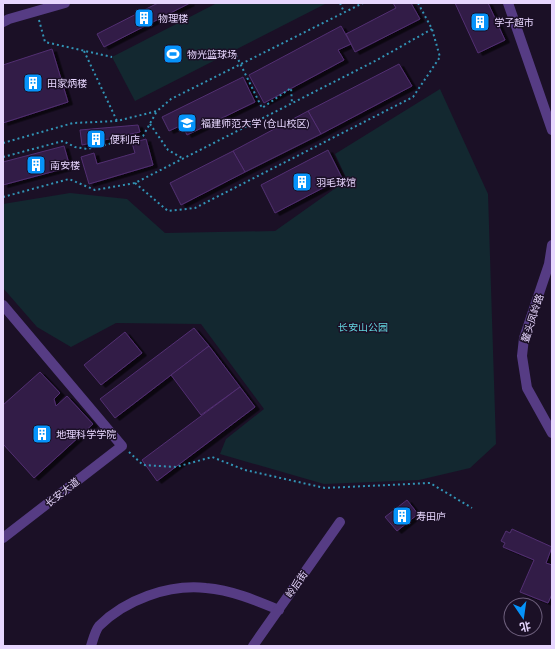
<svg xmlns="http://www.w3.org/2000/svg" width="555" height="649" viewBox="0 0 555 649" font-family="Ubuntu,'Noto Sans SC',sans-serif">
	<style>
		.green { fill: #132830 }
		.building { fill: #321c47; stroke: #522f72; filter: url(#shadow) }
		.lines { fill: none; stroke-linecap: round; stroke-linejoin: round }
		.path { stroke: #3294b6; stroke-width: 2; stroke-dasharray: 2 3; stroke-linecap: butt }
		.minor { stroke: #563c84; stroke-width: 10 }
		.labels { text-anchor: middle; stroke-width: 3; stroke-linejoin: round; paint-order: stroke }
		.poi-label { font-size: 10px; fill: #e7d6fe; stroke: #1b1026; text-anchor: start }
		.street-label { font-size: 10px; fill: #e7d6fe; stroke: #1b1026 }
		.park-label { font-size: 10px; fill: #62d5de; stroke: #1b1026 }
	</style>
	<defs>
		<filter id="shadow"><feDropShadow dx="4.5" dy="2.5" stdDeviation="0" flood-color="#0009"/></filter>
	</defs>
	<rect width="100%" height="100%" fill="#1b1026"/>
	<g class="green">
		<polygon points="217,3 325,4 135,101 112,57"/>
		<polygon points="440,89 488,194 496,444 470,468 419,480 324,484 220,454 226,439 264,409 201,324 116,323 71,347 37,327 3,288 3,204 70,193 127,199 165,233 275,231 347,180 335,154"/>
	</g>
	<g class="building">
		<polygon points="158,3 190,3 104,47 97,34"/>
		<polygon points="393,3 411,3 420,19 355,52 346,34 396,8"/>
		<polygon points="455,3 488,3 505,40 478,53"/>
		<polygon points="341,26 351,44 338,50 344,60 264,103 249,75"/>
		<polygon points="52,49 68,102 3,123 3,65"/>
		<polygon points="399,64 412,86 321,134 308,111"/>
		<polygon points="243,77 255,102 187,135 182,125 169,131 162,117"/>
		<polygon points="308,111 321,134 245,172 233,151"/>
		<polygon points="138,125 140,132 82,145 80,130"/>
		<polygon points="146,139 153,165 89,184 81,157 94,153 97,164 135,153 132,143"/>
		<polygon points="64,146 70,167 3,185 3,162"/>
		<polygon points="328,150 342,178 275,213 261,185"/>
		<polygon points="233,151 245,172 181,205 170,183"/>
		<polygon points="194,328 209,346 115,418 100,399"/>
		<polygon points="125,332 142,353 101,385 84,365"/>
		<polygon points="209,346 240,387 201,415 171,375"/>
		<polygon points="40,372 60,393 54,399 56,406 67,396 93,424 34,478 3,444 3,405"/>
		<polygon points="240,387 255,407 157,481 142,460"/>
		<polygon points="407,500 418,514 397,531 385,517"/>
		<polygon points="512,529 552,547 546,563 552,565 552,594 548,603 520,592 534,560 503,547 505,543 501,541 506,531 510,533"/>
	</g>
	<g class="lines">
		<g class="path">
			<polyline points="340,3 344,12"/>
			<polyline points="39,20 45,42 112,57"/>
			<polyline points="84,51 117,121"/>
			<polyline points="234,51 262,108 291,88 292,103"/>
			<polyline points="150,124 168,150 182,158"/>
			<polyline points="3,143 73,123 117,121 157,111 171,99 363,3"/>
			<polyline points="3,157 63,141 75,147 87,149 143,136 157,111"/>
			<polyline points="135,183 168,211 195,208 413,97 440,57 432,29 418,3"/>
			<polyline points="3,197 69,179 95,190 135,183 377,60 432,29"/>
			<polyline points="129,452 143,465 176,467 212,457 245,470 325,488 430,483 472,508"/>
		</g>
		<g class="minor">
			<polyline points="508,3 552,130"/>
			<polyline points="3,22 9,19 65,3"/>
			<polyline points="552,245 549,264 524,338 522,356 527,388 552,433"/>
			<polyline points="3,305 122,446 3,538"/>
			<path d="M91,646C93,640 95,631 99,626C125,600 168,584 206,588C231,590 255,600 279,610"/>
			<polyline points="253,646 340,522"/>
		</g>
	</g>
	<defs>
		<symbol id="building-square" viewBox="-11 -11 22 22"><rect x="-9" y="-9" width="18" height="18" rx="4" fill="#0693fa" stroke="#1b1026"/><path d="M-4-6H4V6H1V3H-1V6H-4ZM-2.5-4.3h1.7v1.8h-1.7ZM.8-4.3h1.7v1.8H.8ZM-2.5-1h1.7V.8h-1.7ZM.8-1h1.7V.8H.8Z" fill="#fff"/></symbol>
		<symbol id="stadium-square" viewBox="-11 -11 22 22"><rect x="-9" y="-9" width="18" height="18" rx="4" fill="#0693fa" stroke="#1b1026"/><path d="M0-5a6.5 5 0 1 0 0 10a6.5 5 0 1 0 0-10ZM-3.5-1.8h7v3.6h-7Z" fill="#fff"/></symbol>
		<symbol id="university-square" viewBox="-11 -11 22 22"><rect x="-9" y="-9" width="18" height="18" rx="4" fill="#0693fa" stroke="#1b1026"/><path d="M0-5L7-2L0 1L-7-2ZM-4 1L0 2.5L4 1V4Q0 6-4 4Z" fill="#fff"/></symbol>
	</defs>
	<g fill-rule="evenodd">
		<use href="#building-square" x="133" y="7" width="22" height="22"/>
		<use href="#building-square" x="469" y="11" width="22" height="22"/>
		<use href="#stadium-square" x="162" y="43" width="22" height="22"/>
		<use href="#building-square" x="22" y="72" width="22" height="22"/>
		<use href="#university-square" x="176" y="112" width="22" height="22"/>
		<use href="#building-square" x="85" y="128" width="22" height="22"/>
		<use href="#building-square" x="25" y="154" width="22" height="22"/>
		<use href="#building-square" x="291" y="171" width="22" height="22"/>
		<use href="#building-square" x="31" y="423" width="22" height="22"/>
		<use href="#building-square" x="391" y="505" width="22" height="22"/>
	</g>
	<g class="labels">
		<g class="poi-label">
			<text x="158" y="22">物理楼</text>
			<text x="494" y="26">学子超市</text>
			<text x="187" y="58">物光篮球场</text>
			<text x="47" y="87">田家炳楼</text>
			<text x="201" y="127">福建师范大学 (仓山校区)</text>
			<text x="110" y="143">便利店</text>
			<text x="50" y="169">南安楼</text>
			<text x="316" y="186">羽毛球馆</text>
			<text x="56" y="438">地理科学学院</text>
			<text x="416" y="520">寿田庐</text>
		</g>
		<g class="street-label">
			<text transform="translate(532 318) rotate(-72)" y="4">鳌头凤岭路</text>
			<text transform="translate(62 492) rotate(-38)" y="4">长安大道</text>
			<text transform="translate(296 584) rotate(-55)" y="4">岭后街</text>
		</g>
		<g class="park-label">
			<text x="363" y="331">长安山公园</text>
		</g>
	</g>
	<rect width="555" height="649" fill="none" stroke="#e7d6fe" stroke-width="8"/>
	<g transform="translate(523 617) rotate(167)"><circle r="19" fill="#1b1026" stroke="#6d5f7c"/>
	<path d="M0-3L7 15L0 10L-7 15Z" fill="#0693fa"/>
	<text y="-6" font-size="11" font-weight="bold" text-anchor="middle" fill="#e7d6fe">北</text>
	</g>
</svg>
